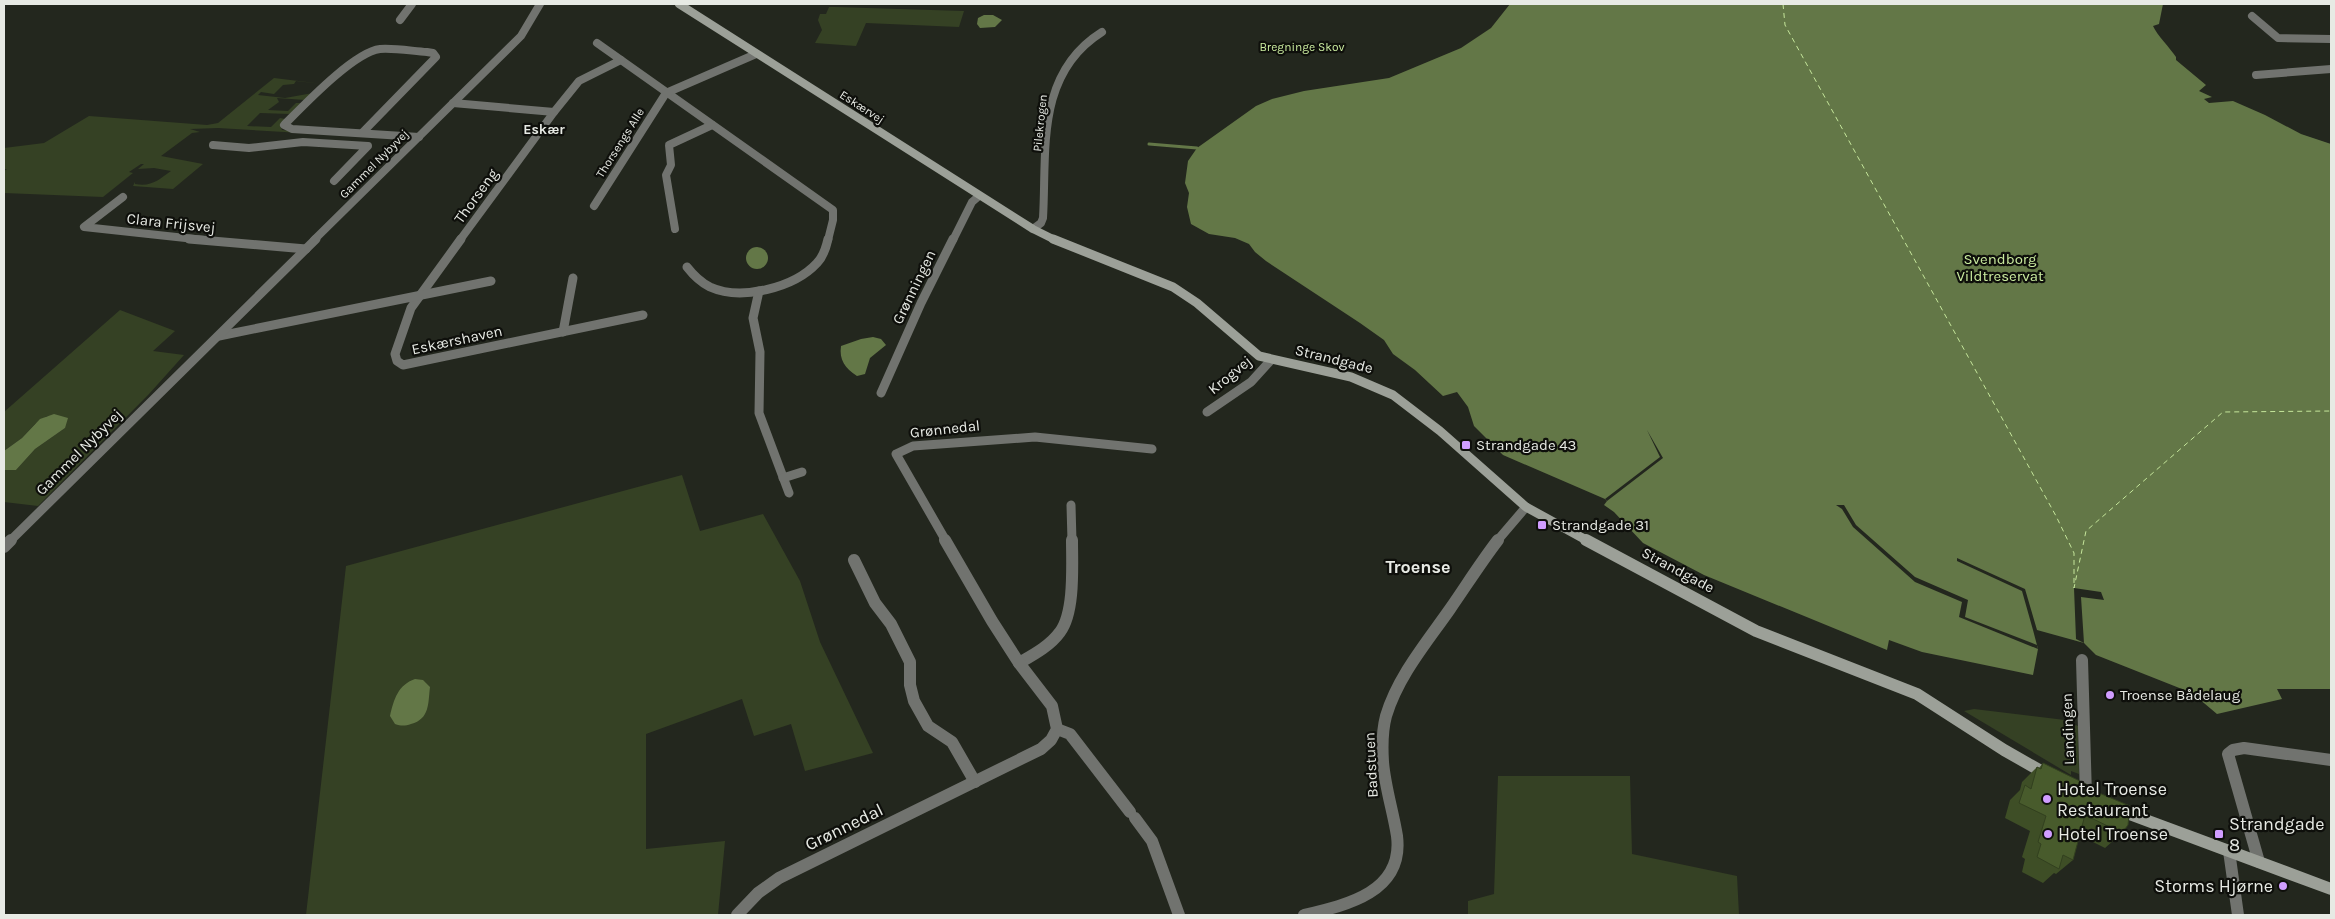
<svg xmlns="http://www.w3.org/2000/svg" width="2335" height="919" viewBox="0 0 2335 919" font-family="Karla,sans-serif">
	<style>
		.green { fill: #354124 }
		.water { fill: #637747 }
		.pier { fill: #23271e }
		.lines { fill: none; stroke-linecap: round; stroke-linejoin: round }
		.stream { stroke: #637747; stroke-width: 3 }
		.ferry { stroke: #c5e69b; stroke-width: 1; stroke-dasharray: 5 4; stroke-linecap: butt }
		.street-far2 { stroke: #71736f; stroke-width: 8 }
		.street-far1 { stroke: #71736f; stroke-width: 9 }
		.street { stroke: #71736f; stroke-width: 12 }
		.secondary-far2 { stroke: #9ca098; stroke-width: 8 }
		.secondary-far1 { stroke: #9ca098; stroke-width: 9 }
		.secondary { stroke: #9ca098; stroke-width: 12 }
		.wall { fill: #3e4e26 }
		.building { fill: #485b2c; stroke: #32401f }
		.poi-dot { fill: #d09dff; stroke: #0e0f0b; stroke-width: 2 }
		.labels { text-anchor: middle; stroke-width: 4.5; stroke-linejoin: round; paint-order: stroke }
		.far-park-label { font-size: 12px; fill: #caeb9f; stroke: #0e0f0b }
		.far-street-label { font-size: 12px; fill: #e7eae4; stroke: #0e0f0b }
		.far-neighbourhood-label { font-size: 14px; font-weight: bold; fill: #e7eae4; stroke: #0e0f0b }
		.street-label { font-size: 15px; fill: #e7eae4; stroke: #0e0f0b }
		.park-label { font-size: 15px; fill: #caeb9f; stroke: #0e0f0b }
		.poi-label { font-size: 15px; fill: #e7eae4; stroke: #0e0f0b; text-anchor: start }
		.quarter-label { font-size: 18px; font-weight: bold; fill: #e7eae4; stroke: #0e0f0b }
		.near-poi-label { font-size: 18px; fill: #e7eae4; stroke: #0e0f0b; text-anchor: start }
		.near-street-label { font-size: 18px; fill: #e7eae4; stroke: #0e0f0b }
	</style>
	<rect width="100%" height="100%" fill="#23271e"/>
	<g class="green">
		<polygon points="829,7 835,7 964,11 959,27 866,23 856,46 815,43 822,30 818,20 820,14 826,14"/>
		<path d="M274,78L323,84L296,81L294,84L283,85L274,94L261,92L258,95L285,98L313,93L305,100L277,98L279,102L268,110L288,111L296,103H301L290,114L260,113L247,126L271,127L280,118L285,119L280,125L282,130L353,136L218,128L190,129L200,132L192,133L161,156L203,164L173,189L133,186L135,182V184C152,187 158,180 171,171L154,168L138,169L144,164H141L129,172L133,173L103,197L4,193V171L7,169H4V148L44,143L89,116L207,125L218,123Z"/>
		<polygon points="120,310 175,331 153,351 184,355 149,394 38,506 4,502 4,470 16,470 35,449 65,428 47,416 35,424 22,438 4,451 4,412"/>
		<polygon points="682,475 700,531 763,514 800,581 820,642 873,753 805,771 791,724 754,736 742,699 646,734 646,849 725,841 718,915 306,915 346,566"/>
		<polygon points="1974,709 2065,720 2078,726 2079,774 2071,771 2071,775 1964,711"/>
		<polygon points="1498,776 1630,776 1632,854 1737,876 1739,915 1468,915 1468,901 1494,894"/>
	</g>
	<g class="water">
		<path d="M1510,4H2163L2159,24L2153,26C2157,35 2170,48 2176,57V60L2206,85L2199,91L2212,97L2204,99L2209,103L2233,101L2265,115L2301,134L2331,144V689H2277L2282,699L2217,714L2192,693L2096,655L2084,643L2037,630H2033L2038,649L2033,675L1922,652L1889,640L1887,650L1704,575L1643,543L1614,512L1604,505L1607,501L1605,499L1503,455L1474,426L1468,407L1457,392L1443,396L1415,370L1393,354L1384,340L1360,323L1266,261L1255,252L1249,244L1235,238L1209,234L1191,224L1187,207L1189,193L1185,183L1188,161L1197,148L1256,106L1272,99L1304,91L1389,78L1461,48L1491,28Z"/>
		<polygon points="984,15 993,15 1002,20 995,27 980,28 977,24 978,18"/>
		<circle cx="757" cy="258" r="11"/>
		<path d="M873,337L881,339L886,345L870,358L865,374L857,376C845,368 839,360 841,346L861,339Z"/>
		<polygon points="54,414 68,418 65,428 35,449 16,470 4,470 4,451 22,438 40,419"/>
		<path d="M415,679L423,680L430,687C428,703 430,719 411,724C405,726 401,726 395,724L390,716C394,699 398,685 415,679Z"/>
	</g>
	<g class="pier">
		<polygon points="1647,430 1663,458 1607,501 1605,499 1660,457"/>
		<polygon points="1836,505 1844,505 1856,525 1915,577 1968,600 1965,617 2037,645 2038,649 1959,617 1962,602 1915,582 1853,527 1842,509"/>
		<polygon points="1957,558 2025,589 2037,630 2033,630 2022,591 1957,561"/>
		<polygon points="2074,588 2101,592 2104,600 2081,597 2084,643 2076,639"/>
	</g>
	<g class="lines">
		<polyline class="stream" points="1149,144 1197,148"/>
		<polyline class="ferry" points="1783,4 1785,25 2056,516 2074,553 2074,588 2086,531 2223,412 2331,411"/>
		<g class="street-far2">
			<polyline points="2252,16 2278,38 2331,39"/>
			<polyline points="400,20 412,4"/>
			<polyline points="621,60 833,210 833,220 828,240"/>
			<polyline points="2256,75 2331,69"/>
			<polyline points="453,103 554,112 460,240"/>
			<polyline points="554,112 579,81 621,60 597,43"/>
			<path d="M362,133L436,57L433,53L427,52C412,51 395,48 380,49C354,52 304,105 284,125L292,129L419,137"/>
			<polyline points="213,145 249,148 303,142 368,146 334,181"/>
			<polyline points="123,197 84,227 204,240"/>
			<polyline points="594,206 666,93 756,54"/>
			<polyline points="675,229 666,175 671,165 669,145 712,125"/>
			<path d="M1033,229L1041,223L1043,218C1047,151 1035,74 1102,32"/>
			<polyline points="314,240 521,36 540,4"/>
			<polyline points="953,240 972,202 979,196"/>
		</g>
		<g class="street-far1">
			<polyline points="189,239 306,249"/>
			<polyline points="461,239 411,308 395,354 397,361 403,365 643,315"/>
			<path d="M687,267C694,276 700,282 710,287C741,301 794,288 817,263C823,257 826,248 828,239"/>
			<polyline points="759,291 753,318 760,352 759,413 789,493"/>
			<polyline points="563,332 573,278"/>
			<polyline points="219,336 491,281"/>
			<polyline points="881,393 921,303 953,239"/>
			<polyline points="1207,412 1251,382 1271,360"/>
			<polyline points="783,478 802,472"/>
			<polyline points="1071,505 1072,541"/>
			<polyline points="10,541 316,239"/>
			<polyline points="946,541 896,454 913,446 1035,437 1152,449"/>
			<polyline points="1497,541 1526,507"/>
		</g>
		<g class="street">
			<polyline points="4,547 11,540"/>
			<polyline points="854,560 875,603 891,624 910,662 910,685 914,701 928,726 952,742 975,782"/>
			<polyline points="2082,660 2086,796"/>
			<path d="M1019,663C1033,655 1050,646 1060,632C1075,612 1072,565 1072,540"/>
			<polyline points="1057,729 1070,734 1130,812"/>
			<polyline points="1135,818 1152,841 1179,915"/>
			<polyline points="2229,851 2238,915"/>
			<polyline points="2259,862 2228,754 2233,750 2244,748 2331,760"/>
			<polyline points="737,915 758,893 779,878 1041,749 1051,740 1057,729 1052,706 1019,663 992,621 945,540"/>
			<path d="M1304,915C1347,905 1404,892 1397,836C1393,811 1385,787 1383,762C1382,746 1382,731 1386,716C1398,676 1427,642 1450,609C1466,586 1481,562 1498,540"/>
		</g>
		<polyline class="secondary-far2" points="679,4 1033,229 1055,240"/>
		<polyline class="secondary-far1" points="1053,239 1173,287 1197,303 1259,356 1351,377 1393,395 1440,431 1526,507 1588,541"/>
		<g class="secondary">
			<polyline points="1586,540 1756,631 1917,694 2004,750 2048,775"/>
			<polyline points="2116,809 2331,889"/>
		</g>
	</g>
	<polygon class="wall" points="2043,763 2092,790 2122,833 2105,848 2079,835 2073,860 2056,874 2054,873 2043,883 2022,872 2025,859 2022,857 2030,831 2005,818 2010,800 2020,790 2022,782 2037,767 2039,768"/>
	<polygon class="building" points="2043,763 2092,787 2092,790 2130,806 2128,825 2122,833 2085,815 2073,860 2063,855 2059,869 2037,857 2041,844 2038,842 2046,816 2019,803 2025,785 2031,789 2037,767 2041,769"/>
	<g class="poi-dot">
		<rect x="1461" y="440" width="10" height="10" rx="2.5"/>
		<rect x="1537" y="520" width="10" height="10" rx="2.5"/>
		<circle cx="2110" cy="695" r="5"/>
		<circle cx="2047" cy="799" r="5"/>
		<circle cx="2048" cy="834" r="5"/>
		<rect x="2214" y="829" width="10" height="10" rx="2.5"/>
		<circle cx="2283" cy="886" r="5"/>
	</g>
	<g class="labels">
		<g class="far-park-label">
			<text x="1302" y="51">Bregninge Skov</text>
		</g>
		<g class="far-street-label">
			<text transform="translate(862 107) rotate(33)" y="4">Eskærvej</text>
			<text transform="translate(1040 123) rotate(-84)" y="4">Pilekrogen</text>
			<text transform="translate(620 143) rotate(-58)" y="4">Thorsengs Alle</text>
			<text transform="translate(374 164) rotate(-45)" y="4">Gammel Nybyvej</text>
		</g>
		<g class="far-neighbourhood-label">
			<text x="544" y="134">Eskær</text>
		</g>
		<g class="street-label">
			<text transform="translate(476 196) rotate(-54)" y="5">Thorseng</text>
			<text transform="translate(171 223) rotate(6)" y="5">Clara Frijsvej</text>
			<text transform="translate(914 287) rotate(-64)" y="5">Grønningen</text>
			<text transform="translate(457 340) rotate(-12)" y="5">Eskærshaven</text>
			<text transform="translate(1334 359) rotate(14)" y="5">Strandgade</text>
			<text transform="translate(1230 375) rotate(-39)" y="5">Krogvej</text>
			<text transform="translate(945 429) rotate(-6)" y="5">Grønnedal</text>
			<text transform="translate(79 452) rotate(-45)" y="5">Gammel Nybyvej</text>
			<text transform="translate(1678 570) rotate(28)" y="5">Strandgade</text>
			<text transform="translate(2068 729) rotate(-92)" y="5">Landingen</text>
			<text transform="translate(1371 765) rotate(-93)" y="5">Badstuen</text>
		</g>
		<g class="park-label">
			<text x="2000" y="264">Svendborg<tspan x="2000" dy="17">Vildtreservat</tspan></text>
		</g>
		<g class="poi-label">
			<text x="1476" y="450">Strandgade 43</text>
			<text x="1552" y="530">Strandgade 31</text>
			<text x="2120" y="700">Troense Bådelaug</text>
		</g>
		<g class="quarter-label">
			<text x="1418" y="573">Troense</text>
		</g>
		<g class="near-poi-label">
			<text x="2057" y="795">Hotel Troense<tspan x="2057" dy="21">Restaurant</tspan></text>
			<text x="2229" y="830">Strandgade<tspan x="2229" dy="21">8</tspan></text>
			<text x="2058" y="840">Hotel Troense</text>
			<text x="2273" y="892" text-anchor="end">Storms Hjørne</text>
		</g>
		<g class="near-street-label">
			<text transform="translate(844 827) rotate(-26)" y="6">Grønnedal</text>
		</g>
	</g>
	<rect width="2335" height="919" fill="none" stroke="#e7eae4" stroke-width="10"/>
</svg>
